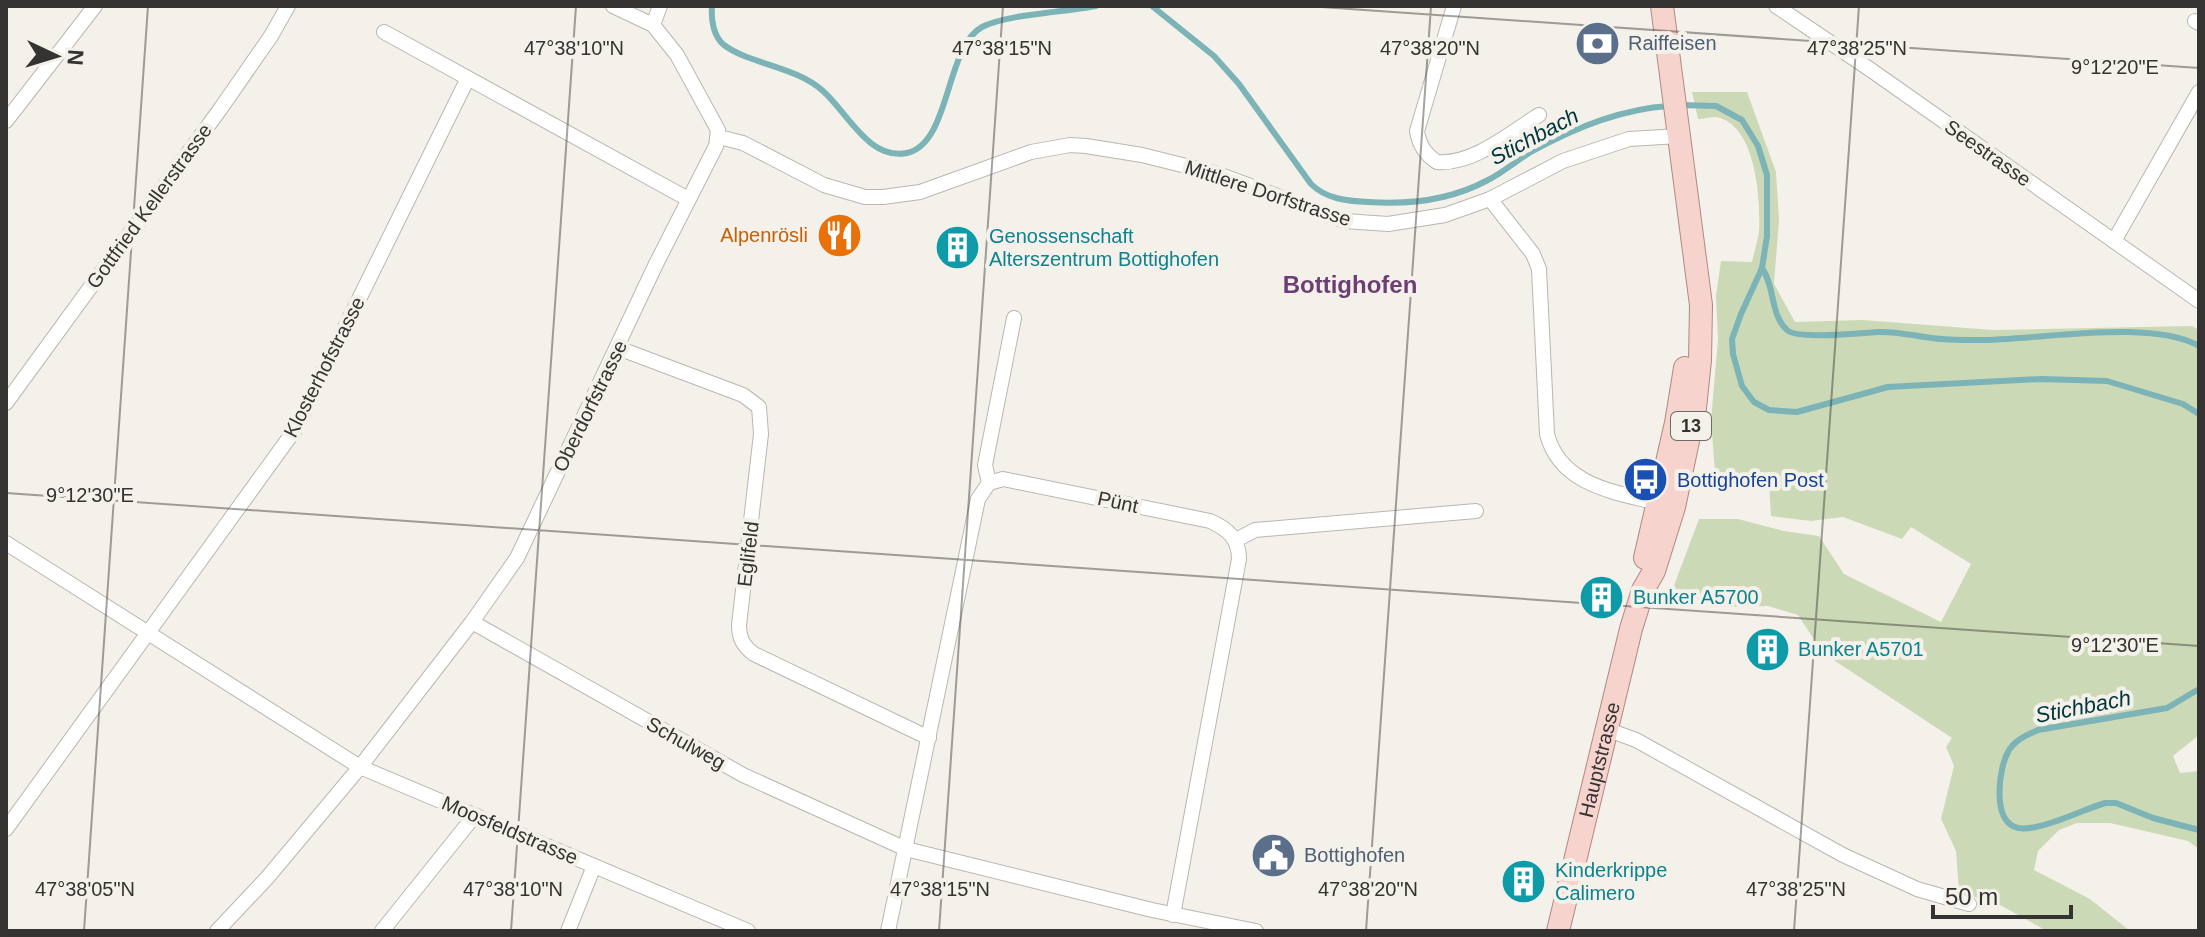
<svg xmlns="http://www.w3.org/2000/svg" width="2205" height="937" viewBox="0 0 2205 937" font-family="Helvetica,sans-serif">
	<style>
		.green { fill: #ccd9b6 }
		.lines { fill: none; stroke-linecap: round; stroke-linejoin: round }
		.stream { stroke: #7cb3b7; stroke-width: 6 }
		.minor-casing { stroke: #b9b7b1; stroke-width: 16 }
		.primary-casing { stroke: #af8882; stroke-width: 24 }
		.minor { stroke: #fff; stroke-width: 14 }
		.primary { stroke: #f7d3ce; stroke-width: 22 }
		.ticks { fill: none; stroke: #353331; stroke-width: 2; stroke-opacity: 0.45 }
		.labels { text-anchor: middle; stroke-width: 8; stroke-linejoin: round; paint-order: stroke }
		.shield { fill: #f4f1ea; stroke: #6e6c68; stroke-width: 2 }
		.shield-label { font-size: 18px; font-weight: bold; fill: #353331 }
		.service-label { font-size: 20px; fill: #4e5e75; stroke: #f4f1ea; text-anchor: start }
		.street-label { font-size: 20px; fill: #353331; stroke: #f4f1ea }
		.food-label { font-size: 20px; fill: #c56008; stroke: #f4f1ea; text-anchor: end }
		.culture-label { font-size: 20px; fill: #0d838f; stroke: #f4f1ea; text-anchor: start }
		.transit-label { font-size: 20px; fill: #164399; stroke: #f4f1ea; text-anchor: start }
		.water-label { font-size: 22px; font-style: italic; fill: #00373b; stroke: #f4f1ea }
		.quarter-label { font-size: 24px; font-weight: bold; fill: #6d3e73; stroke: #f4f1ea }
		.ticks-label { font-size: 20px; text-anchor: middle; fill: #353331; stroke: #f4f1ea; stroke-width: 8; stroke-linejoin: round; paint-order: stroke }
	</style>
	<rect width="100%" height="100%" fill="#f4f1ea"/>
	<path class="green" d="M1692,92H1747L1776,172L1779,220L1774,284L1795,322L1862,320L1993,330L2192,326L2199,330V735L2173,756L2180,773L2199,771V849L2188,841L2110,823H2077L2059,830L2038,851L2034,870L2090,899L2130,931H2047L2000,905L1959,892L1956,851L1941,819L1954,766L1946,747L1952,738L1823,653L1798,615L1768,606L1723,607L1672,591L1699,519H1738L1784,531L1819,536L1844,574L1941,622L1971,564L1911,527L1902,539L1843,517L1811,521L1771,516L1769,480L1716,485L1711,420L1718,340L1716,296L1721,261L1752,262C1754,252 1758,241 1759,231C1761,200 1756,124 1716,117C1710,117 1703,119 1698,119Z"/>
	<g class="lines">
		<g class="stream">
			<path d="M712,6C711,19 713,36 724,45C749,64 795,66 823,91C847,112 869,161 907,153C951,143 945,47 982,27C1007,14 1066,12 1096,6"/>
			<path d="M1152,6L1214,56L1239,84L1311,184C1326,199 1347,201 1368,202C1409,205 1451,200 1488,180C1502,173 1515,162 1529,153C1570,130 1621,109 1669,106"/>
			<polyline points="1680,105 1716,106 1742,120 1758,146 1767,175 1767,236 1762,268 1741,314 1732,339 1733,354 1742,386 1754,402 1769,410 1797,412 1888,387 2041,379 2107,381 2183,404 2199,414"/>
			<path d="M1762,268C1775,286 1770,315 1787,330C1797,340 1862,333 1878,332C1896,331 1914,336 1932,338C1946,340 1961,340 1975,340C2034,341 2149,318 2199,346"/>
			<path d="M2199,689L2167,708L2038,730C2027,735 2014,740 2008,752C1999,768 1992,818 2015,827C2033,835 2084,809 2105,803H2116L2153,818L2199,830"/>
		</g>
		<defs>
			<g id="minor">
				<path d="M1454,6L1417,131C1419,145 1425,154 1437,162C1473,165 1510,133 1539,115"/>
				<polyline points="1776,6 1871,70 2199,301"/>
				<polyline points="2195,21 2199,23"/>
				<polyline points="653,25 660,6"/>
				<polyline points="384,32 688,199"/>
				<polyline points="6,121 95,6"/>
				<polyline points="719,137 743,143 824,185 865,197 883,197 920,192 1031,152 1070,145 1086,146 1142,155 1218,174 1345,221 1388,224 1445,215 1490,199 1563,161 1629,139 1679,136"/>
				<path d="M1490,199L1533,254L1539,269L1547,434C1560,485 1614,492 1658,503"/>
				<polyline points="2114,241 2199,92"/>
				<path d="M618,348L743,395L759,407L761,434L739,625C739,638 743,646 754,654L929,738"/>
				<polyline points="6,403 221,108 271,36 288,6"/>
				<polyline points="989,483 985,465 1014,318"/>
				<polyline points="1236,540 1255,530 1476,511"/>
				<polyline points="6,543 360,767 748,931"/>
				<polyline points="472,622 743,775 906,849 1152,910 1256,931"/>
				<polyline points="1606,729 1636,740 1843,855 1917,889 1969,904"/>
				<polyline points="6,829 294,431 467,80"/>
				<polyline points="217,931 267,878 360,767 472,622 517,558 656,264 716,146 718,130 677,55 653,25 613,6"/>
				<polyline points="382,931 475,815"/>
				<polyline points="568,931 594,866"/>
				<path d="M888,931L978,499L989,483L1003,479L1210,521C1228,529 1239,539 1239,559L1173,915"/>
			</g>
			<g id="primary">
				<polyline points="1645,558 1676,423 1685,368"/>
				<path id="s1" d="M1558,931L1631,629L1643,590L1654,571L1674,507L1695,408L1700,360L1701,305L1662,6"/>
			</g>
		</defs>
		<use href="#minor" class="minor-casing"/>
		<use href="#primary" class="primary-casing"/>
		<use href="#minor" class="minor"/>
		<use href="#primary" class="primary"/>
	</g>
	<path class="ticks" d="M1307,6L2199,68M6,493L2199,646M84,931L148,6M511,931L576,6M939,931L1003,6M1366,931L1431,6M1794,931L1859,6"/>
	<defs>
		<symbol id="bank-disc" viewBox="-11 -11 22 22"><circle r="9.5" fill="#5c6f8a" stroke="#f4f1ea"/><path d="M-6-4H6V4H-6ZM0-2.3a2.3 2.3 0 1 0 0 4.6a2.3 2.3 0 1 0 0-4.6Z" fill="#fff"/></symbol>
		<symbol id="restaurant-disc" viewBox="-11 -11 22 22"><circle r="9.5" fill="#e8710a" stroke="#f4f1ea"/><path d="M-5-6h1v4h1v-4h1v4h1v-4h1v5L-1.5 .5V6h-2V.5L-5-1ZM5-6V6H3V1.5H1.5Q1.5-4 5-6Z" fill="#fff"/></symbol>
		<symbol id="building-disc" viewBox="-11 -11 22 22"><circle r="9.5" fill="#0f9aa8" stroke="#f4f1ea"/><path d="M-4-6H4V6H1V3H-1V6H-4ZM-2.5-4.3h1.7v1.8h-1.7ZM.8-4.3h1.7v1.8H.8ZM-2.5-1h1.7V.8h-1.7ZM.8-1h1.7V.8H.8Z" fill="#fff"/></symbol>
		<symbol id="bus-disc" viewBox="-11 -11 22 22"><circle r="9.5" fill="#1a4fb4" stroke="#f4f1ea"/><path d="M-5-6H5V4H4V6H2V4H-2V6H-4V4H-5ZM-3.5-4V0h7V-4ZM-3.5 1.2v1.5H-2V1.2ZM2 1.2v1.5H3.5V1.2Z" fill="#fff"/></symbol>
		<symbol id="civic-disc" viewBox="-11 -11 22 22"><circle r="9.5" fill="#5c6f8a" stroke="#f4f1ea"/><path d="M-.6-6.5H3V-4.5H.6V-3L4-1V1h2V6H-6V1h2V-1L-.6-3ZM-1.2 2.5V6h2.4V2.5Z" fill="#fff"/></symbol>
	</defs>
	<g fill-rule="evenodd">
		<use href="#bank-disc" x="1572" y="18" width="51" height="51"/>
		<use href="#restaurant-disc" x="814" y="210" width="51" height="51"/>
		<use href="#building-disc" x="932" y="222" width="51" height="51"/>
		<use href="#bus-disc" x="1620" y="454" width="51" height="51"/>
		<use href="#building-disc" x="1576" y="572" width="51" height="51"/>
		<use href="#building-disc" x="1742" y="624" width="51" height="51"/>
		<use href="#civic-disc" x="1248" y="830" width="51" height="51"/>
		<use href="#building-disc" x="1498" y="856" width="51" height="51"/>
	</g>
	<g class="labels">
		<rect class="shield" x="1671" y="412" width="40" height="28" rx="6"/>
		<g class="shield-label">
			<text x="1691" y="432">13</text>
		</g>
		<g class="service-label">
			<text x="1628" y="50">Raiffeisen</text>
			<text x="1304" y="862">Bottighofen</text>
		</g>
		<g class="street-label">
			<text transform="translate(1988 153) rotate(35)" y="7">Seestrasse</text>
			<text transform="translate(1268 193) rotate(18)" y="7">Mittlere Dorfstrasse</text>
			<text transform="translate(149 206) rotate(-54)" y="7">Gottfried Kellerstrasse</text>
			<text transform="translate(324 367) rotate(-63)" y="7">Klosterhofstrasse</text>
			<text transform="translate(590 406) rotate(-64)" y="7">Oberdorfstrasse</text>
			<text transform="translate(1118 502) rotate(12)" y="7">Pünt</text>
			<text transform="translate(748 554) rotate(-83)" y="7">Eglifeld</text>
			<text transform="translate(686 743) rotate(29)" y="7">Schulweg</text>
			<text dy="7" stroke="none"><textPath href="#s1" startOffset="176">Hauptstrasse</textPath></text>
			<text transform="translate(510 830) rotate(23)" y="7">Moosfeldstrasse</text>
		</g>
		<g class="food-label">
			<text x="808" y="242">Alpenrösli</text>
		</g>
		<g class="culture-label">
			<text x="989" y="243">Genossenschaft<tspan x="989" dy="23">Alterszentrum Bottighofen</tspan></text>
			<text x="1633" y="604">Bunker A5700</text>
			<text x="1798" y="656">Bunker A5701</text>
			<text x="1555" y="877">Kinderkrippe<tspan x="1555" dy="23">Calimero</tspan></text>
		</g>
		<g class="transit-label">
			<text x="1677" y="487">Bottighofen Post</text>
		</g>
		<g class="water-label">
			<text transform="translate(1534 136) rotate(-28)" y="8">Stichbach</text>
			<text transform="translate(2083 706) rotate(-11)" y="8">Stichbach</text>
		</g>
		<g class="quarter-label">
			<text x="1350" y="293">Bottighofen</text>
		</g>
	</g>
	<g class="ticks-label">
		<text x="574" y="55">47°38'10"N</text>
		<text x="1002" y="55">47°38'15"N</text>
		<text x="1430" y="55">47°38'20"N</text>
		<text x="1857" y="55">47°38'25"N</text>
		<text x="2115" y="74">9°12'20"E</text>
		<text x="90" y="502">9°12'30"E</text>
		<text x="2115" y="652">9°12'30"E</text>
		<text x="85" y="896">47°38'05"N</text>
		<text x="513" y="896">47°38'10"N</text>
		<text x="940" y="896">47°38'15"N</text>
		<text x="1368" y="896">47°38'20"N</text>
		<text x="1796" y="896">47°38'25"N</text>
	</g>
	<rect width="2205" height="937" fill="none" stroke="#353331" stroke-width="16"/>
	<g transform="translate(56 56) rotate(94)" stroke="#f4f1ea" stroke-width="6" paint-order="stroke">
	<path d="M0-6L14 30L0 20L-14 30Z" fill="#353331"/>
	<text y="-12" font-size="22" font-weight="bold" text-anchor="middle" fill="#353331">N</text>
	</g>
	<path d="M1933 905v12h138v-12" fill="none" stroke="#353331" stroke-width="4"/>
	<text x="1945" y="905" font-size="24" fill="#353331" stroke="#f4f1ea" stroke-width="6" paint-order="stroke">50 m</text>
</svg>
